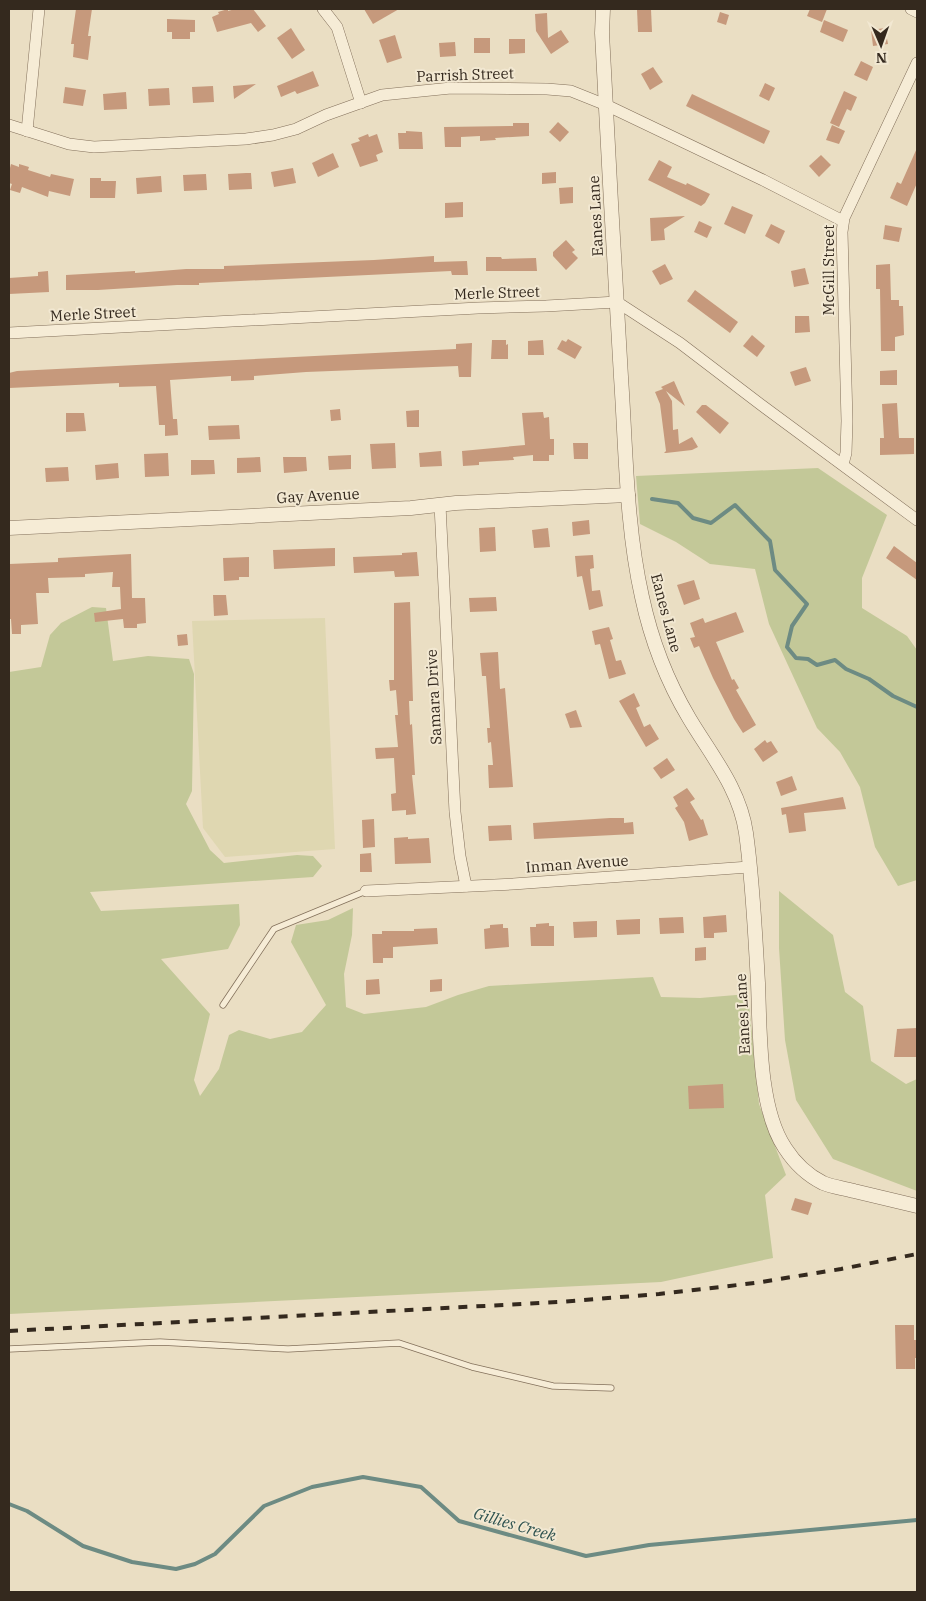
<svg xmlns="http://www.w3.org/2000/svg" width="926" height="1601" viewBox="0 0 926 1601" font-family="'IBM Plex Serif',serif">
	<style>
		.farmland { fill: #dfd7b1 }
		.green { fill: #c3c898 }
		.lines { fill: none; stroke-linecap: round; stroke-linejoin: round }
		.stream { stroke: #6d8b83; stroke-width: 4 }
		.building { fill: #c6997c }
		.service-casing { stroke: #83705b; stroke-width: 7 }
		.minor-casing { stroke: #83705b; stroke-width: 12 }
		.tertiary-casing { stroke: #83705b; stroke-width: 15 }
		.service { stroke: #f6ecd6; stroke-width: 5.5 }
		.minor { stroke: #f6ecd6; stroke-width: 11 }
		.tertiary { stroke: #f6ecd6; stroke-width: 14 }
		.rail { stroke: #34291e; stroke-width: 4; stroke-dasharray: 9 9; stroke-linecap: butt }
		.labels { text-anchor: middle; stroke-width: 4; stroke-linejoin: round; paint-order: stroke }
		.street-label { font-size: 15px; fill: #34291e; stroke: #f2e8d2 }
		.water-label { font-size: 16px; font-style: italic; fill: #2f5350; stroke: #f2e8d2 }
	</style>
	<rect width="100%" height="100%" fill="#eadec3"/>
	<polygon class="farmland" points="325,618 335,849 225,857 203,828 192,621"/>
	<g class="green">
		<polygon points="818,468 887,515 862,578 862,608 907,636 917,650 917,880 898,886 875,847 860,787 840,752 817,728 769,624 755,569 710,564 676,542 640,524 636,476"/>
		<polygon points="92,607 106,608 113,661 148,656 189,659 194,674 192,791 186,804 210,850 224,863 297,855 313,856 322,866 313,877 90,892 101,911 239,904 240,925 228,949 161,959 210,1014 194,1080 200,1096 219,1069 229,1035 239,1030 270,1039 302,1032 326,1005 291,942 296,925 328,920 353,908 352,935 344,974 346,1007 364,1014 426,1007 458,995 489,986 653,977 661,997 700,998 748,994 759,1104 786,1175 765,1195 773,1258 661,1282 9,1314 9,672 41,667 50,635 61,623"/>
		<polygon points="779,891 833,935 845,992 863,1006 871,1061 906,1084 917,1079 917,1191 833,1159 796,1100 785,1040 779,948"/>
	</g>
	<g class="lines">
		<g class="stream">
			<polyline points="652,499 678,503 693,518 711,523 735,505 770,541 775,570 807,604 792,626 787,647 796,658 808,659 817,665 835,660 846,669 869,679 893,696 917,707"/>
			<polyline points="9,1504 27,1511 83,1546 132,1562 176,1569 195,1564 215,1554 264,1506 312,1487 363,1477 421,1487 459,1521 586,1556 649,1545 917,1520"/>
		</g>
	</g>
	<g class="building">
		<polygon points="76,9 92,9 88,36 91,36 88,60 73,57 74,44 71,44"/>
		<polygon points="228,9 228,11 235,9 253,9 266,26 258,32 251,23 217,32 212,17 219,14 218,12"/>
		<polygon points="364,9 399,9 373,24"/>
		<polygon points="637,9 651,9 652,32 638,32"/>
		<polygon points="810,9 827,9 822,22 807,16"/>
		<polygon points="720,12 729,15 726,25 717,22"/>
		<polygon points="547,13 548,38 561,30 569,42 551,54 536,31 535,14"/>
		<polygon points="167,19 195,20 195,32 190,32 190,39 172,39 172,32 167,32"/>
		<polygon points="824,20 848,30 843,42 820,32"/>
		<polygon points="291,28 305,50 292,59 277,38"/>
		<polygon points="885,28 888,44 873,46 871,30"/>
		<polygon points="395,35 402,58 387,63 379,40"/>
		<rect x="474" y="38" width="16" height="15"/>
		<polygon points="509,39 525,39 525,53 509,54"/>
		<polygon points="455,42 456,56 440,57 439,43"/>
		<polygon points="861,61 873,67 867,81 854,75"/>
		<polygon points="653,67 663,82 650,90 641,74"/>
		<polygon points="313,71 319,86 297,94 295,91 281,97 277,86"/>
		<polygon points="765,83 775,88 769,101 759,96"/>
		<polygon points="256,84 234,99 233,86"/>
		<polygon points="213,86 214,102 193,103 192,87"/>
		<polygon points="65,87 86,90 83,106 63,103"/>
		<polygon points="169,88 170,105 149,106 148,89"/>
		<polygon points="844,91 857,97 851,111 847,109 839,127 830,123"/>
		<polygon points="126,92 127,109 104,110 103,94"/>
		<polygon points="692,94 770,131 764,144 686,106"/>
		<polygon points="558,122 569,132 560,142 549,132"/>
		<polygon points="513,123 529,123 529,136 495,138 496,140 480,141 480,136 461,137 461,147 445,147 444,127 513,126"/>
		<polygon points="832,125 845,131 839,144 826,140"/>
		<polygon points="406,131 422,132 423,149 399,149 398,133 406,133"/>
		<polygon points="368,134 369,137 377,134 383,152 376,155 378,161 360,167 351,144 360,141 358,138"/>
		<polygon points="917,148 917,183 907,206 890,198 897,182 901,184"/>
		<polygon points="333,153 339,167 318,177 312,163"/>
		<polygon points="821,155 831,165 819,177 809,166"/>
		<polygon points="659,160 672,167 667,177 686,185 687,183 710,194 705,203 701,206 648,180"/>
		<polygon points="11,164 19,167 19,164 29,167 28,170 50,177 51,174 74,179 70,196 49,191 48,197 22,187 20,193 10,190 12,184 9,183 9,172"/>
		<polygon points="293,168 296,183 274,187 271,172"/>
		<polygon points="556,172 556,183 542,184 542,173"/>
		<polygon points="246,173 251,173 252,189 229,190 228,174"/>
		<polygon points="206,174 207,190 184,191 183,175"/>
		<polygon points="161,176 162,192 137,194 136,178"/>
		<polygon points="90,178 101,178 101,181 116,181 115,198 90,198"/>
		<polygon points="573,187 573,203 560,204 559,188"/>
		<polygon points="463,202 463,217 445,218 445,203"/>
		<polygon points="732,206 753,215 745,234 724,224"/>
		<polygon points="685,216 664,229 665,240 651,241 650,218"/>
		<polygon points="699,221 712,227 707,238 694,232"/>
		<polygon points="771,224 785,231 779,244 765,236"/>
		<polygon points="885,225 902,228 899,242 883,239"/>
		<polygon points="566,240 575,250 572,252 578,258 566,270 553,256 553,252"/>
		<polygon points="434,256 434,262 467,261 468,275 452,275 451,271 199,283 199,285 177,285 98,290 66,290 66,275 135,271 135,273 186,269 224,269 224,266 374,260"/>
		<polygon points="486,257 501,257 502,259 536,258 537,271 486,271"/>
		<polygon points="665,264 673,279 660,285 652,271"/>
		<polygon points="890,264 891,300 899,300 899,306 903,306 904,335 895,337 895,351 881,351 880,289 876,289 876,265"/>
		<polygon points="805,268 809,284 794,287 791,271"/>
		<polygon points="48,271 49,292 9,294 9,278 38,276 38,272"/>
		<polygon points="695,290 738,322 730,333 687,301"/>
		<polygon points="795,316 809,316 810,332 795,333"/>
		<polygon points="752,335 765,346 757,357 743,346"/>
		<polygon points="568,339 582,347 575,359 557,349 562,340 566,342"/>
		<polygon points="492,340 506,340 506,345 508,344 508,359 491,359"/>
		<polygon points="543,340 544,355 528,355 528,341"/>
		<polygon points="472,343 471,377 459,377 458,366 306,372 254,376 254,380 231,381 231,376 170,380 173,419 177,419 178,435 165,436 165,425 159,425 156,386 119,387 119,383 9,388 9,373 17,371 456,349 456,344"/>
		<polygon points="806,367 811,381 795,386 790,372"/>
		<polygon points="897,370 897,385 880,385 880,371"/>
		<polygon points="674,381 685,406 666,391 672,401 673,430 678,429 679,444 692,437 698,447 692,450 666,453 664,453 666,451 660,404 655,392 663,389 661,387"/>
		<polygon points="897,403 899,438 914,438 914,454 880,455 880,438 884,438 882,404"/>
		<polygon points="702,405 706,405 729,423 720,434 696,412"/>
		<polygon points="340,409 341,420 331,421 330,410"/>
		<polygon points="419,410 419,427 407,427 406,411"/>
		<polygon points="543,412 544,418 549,417 550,439 554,439 554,455 549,455 549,461 533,461 533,455 513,457 514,460 479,462 479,465 463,466 462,451 525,445 522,413"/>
		<polygon points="66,413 84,413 86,431 66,432"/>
		<polygon points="239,425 240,439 209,440 208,426"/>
		<polygon points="395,443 396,468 372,469 370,444"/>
		<polygon points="573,443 588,443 588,459 574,459"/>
		<polygon points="441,451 442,466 420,467 419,453"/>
		<polygon points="168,453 169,476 145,477 144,454"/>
		<polygon points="351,455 351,469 329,470 328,456"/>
		<polygon points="260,457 261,472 237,473 237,458"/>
		<polygon points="283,457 306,457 307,471 284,473"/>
		<polygon points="191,460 214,460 215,474 191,475"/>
		<polygon points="118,463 119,478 96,480 95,465"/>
		<polygon points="68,467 69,481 46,482 45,468"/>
		<polygon points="589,520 590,534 573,536 572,522"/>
		<polygon points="495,527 496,551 480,552 479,528"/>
		<polygon points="548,528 550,547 534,548 532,530"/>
		<polygon points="894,546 917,563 917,580 886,558"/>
		<polygon points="335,548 335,566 274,569 273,550"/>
		<polygon points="417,552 419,576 395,577 394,571 354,573 353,557 402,555 402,553"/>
		<polygon points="131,554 132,598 145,598 146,623 137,624 137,628 124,628 123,619 95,622 94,613 121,609 120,587 112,587 113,572 85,574 85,577 48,578 49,593 36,593 38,624 21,625 21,634 12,634 11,619 9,619 9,564 58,562 58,558"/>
		<polygon points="593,555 594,568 590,569 592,591 600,590 603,606 589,610 582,576 577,577 575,556"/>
		<polygon points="249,557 249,577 239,577 239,580 224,581 223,558"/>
		<polygon points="694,580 700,599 684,605 677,585"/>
		<polygon points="213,595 226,595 228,615 214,616"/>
		<polygon points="496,597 497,611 470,612 469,598"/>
		<polygon points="410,602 413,701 409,701 410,725 412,724 415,775 412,775 416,814 406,815 406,810 392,811 391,794 396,793 394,758 376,759 375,748 398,747 395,715 398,715 396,690 390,691 389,680 394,680 394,603"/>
		<polygon points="736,612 744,632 716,642 732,680 734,679 739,688 736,690 756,725 743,733 734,719 713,678 699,646 694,648 690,638 695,637 690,623 703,618 705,623"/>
		<polygon points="609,627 613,639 610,640 616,661 621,660 626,674 609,679 600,644 595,645 592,631"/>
		<polygon points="187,634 188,645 178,646 177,635"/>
		<polygon points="498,652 500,689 505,688 513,787 489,788 488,765 493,765 491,742 488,743 487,728 490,728 486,676 482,676 480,653"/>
		<polygon points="634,693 640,706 636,708 644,727 650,724 659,739 646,747 619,701"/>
		<polygon points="576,710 582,727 570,728 565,714"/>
		<polygon points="765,740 767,743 771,741 778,752 763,762 754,749"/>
		<polygon points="667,758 675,770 661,779 653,768"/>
		<polygon points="792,776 797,790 781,796 776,782"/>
		<polygon points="687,788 695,799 690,802 701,820 703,819 708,835 689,841 684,822 675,808 678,806 673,797"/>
		<polygon points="843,797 846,809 804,813 806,831 789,833 786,814 782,815 781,808"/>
		<polygon points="610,818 624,818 624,823 633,822 634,834 534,839 533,823"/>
		<polygon points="374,819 375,847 363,848 362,820"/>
		<polygon points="511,825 512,840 489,841 488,826"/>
		<polygon points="408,837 408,839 429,838 431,863 395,864 394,838"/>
		<polygon points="371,853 372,872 360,872 360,854"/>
		<polygon points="726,915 727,932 714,933 714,938 704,938 703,917"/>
		<polygon points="683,917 684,933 660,934 659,918"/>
		<polygon points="640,919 640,934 617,935 616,920"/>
		<polygon points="597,921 597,937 574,938 573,922"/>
		<polygon points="549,923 549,926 554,926 554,946 531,946 530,927 536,927 536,924"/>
		<polygon points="503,924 503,928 508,928 509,947 485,949 484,929 490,928 490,925"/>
		<polygon points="437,928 438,944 393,947 393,958 383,958 383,963 373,963 372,934 382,934 382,931 414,931 414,929"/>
		<polygon points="706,947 706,960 695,961 695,948"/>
		<polygon points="379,979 380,994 366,995 366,980"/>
		<polygon points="442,979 442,991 430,992 430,980"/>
		<polygon points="917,1028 916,1057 894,1057 897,1029"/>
		<polygon points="723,1084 724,1108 689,1109 688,1086"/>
		<polygon points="795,1198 812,1203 808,1215 791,1210"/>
		<polygon points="895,1325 914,1325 914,1340 917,1340 917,1358 915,1358 915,1369 896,1369"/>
	</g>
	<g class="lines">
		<defs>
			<g id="service">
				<polyline points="223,1005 274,929 366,891"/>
				<polyline points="9,1349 160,1342 288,1349 399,1343 472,1367 553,1386 611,1388"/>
			</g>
			<g id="minor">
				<polyline points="323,9 337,27 361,103"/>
				<polyline points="911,9 917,12"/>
				<polyline points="9,125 69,144 94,147 246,139 273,135 296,129 326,115 382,95 451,88 547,89 571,91 606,105 763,180 843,221"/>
				<polyline points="27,131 39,9"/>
				<polyline points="9,333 478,308 546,306 617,302 680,343 760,404 917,520"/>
				<polyline points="843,464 846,453 847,421 842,232 844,218 917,63"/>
				<polyline points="440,505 455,812 460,856 466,886"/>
				<polyline points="366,891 513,884 749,867"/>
			</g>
			<g id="tertiary">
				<path d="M603,9L602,33C608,148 614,262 621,377C626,450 626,526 642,597C651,639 667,681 689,718C711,755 740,789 746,833C753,883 755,933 758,983C760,1030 758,1108 785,1148C794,1162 807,1175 823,1183C832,1187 844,1188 854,1191C875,1196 896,1201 917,1206"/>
				<polyline points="9,528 411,508 456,503 628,495"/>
			</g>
		</defs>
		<use href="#service" class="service-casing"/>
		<use href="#minor" class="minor-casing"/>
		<use href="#tertiary" class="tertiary-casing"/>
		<use href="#service" class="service"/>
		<use href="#minor" class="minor"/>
		<use href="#tertiary" class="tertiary"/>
		<polyline class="rail" points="9,1331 559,1302 659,1294 755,1283 841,1269 917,1254"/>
	</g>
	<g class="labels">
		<g class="street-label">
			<text transform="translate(465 75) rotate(-2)" y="5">Parrish Street</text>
			<text transform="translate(596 216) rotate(-93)" y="5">Eanes Lane</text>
			<text transform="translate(829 270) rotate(-90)" y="5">McGill Street</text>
			<text transform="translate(497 293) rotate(-2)" y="5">Merle Street</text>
			<text transform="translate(93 314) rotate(-3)" y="5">Merle Street</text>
			<text transform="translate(318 496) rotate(-3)" y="5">Gay Avenue</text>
			<text transform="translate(666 613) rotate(75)" y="5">Eanes Lane</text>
			<text transform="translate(434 697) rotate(-93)" y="5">Samara Drive</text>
			<text transform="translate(577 864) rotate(-4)" y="5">Inman Avenue</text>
			<text transform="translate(743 1014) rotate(-93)" y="5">Eanes Lane</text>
		</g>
		<g class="water-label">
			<text transform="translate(515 1524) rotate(16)" y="6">Gillies Creek</text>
		</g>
	</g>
	<rect width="926" height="1601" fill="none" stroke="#34291e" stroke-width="20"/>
	<g transform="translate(881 45) rotate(178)" stroke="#f2e8d2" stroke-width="4" paint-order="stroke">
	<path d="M0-4L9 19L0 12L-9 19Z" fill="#34291e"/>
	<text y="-8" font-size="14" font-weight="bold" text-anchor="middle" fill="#34291e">N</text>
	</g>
</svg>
